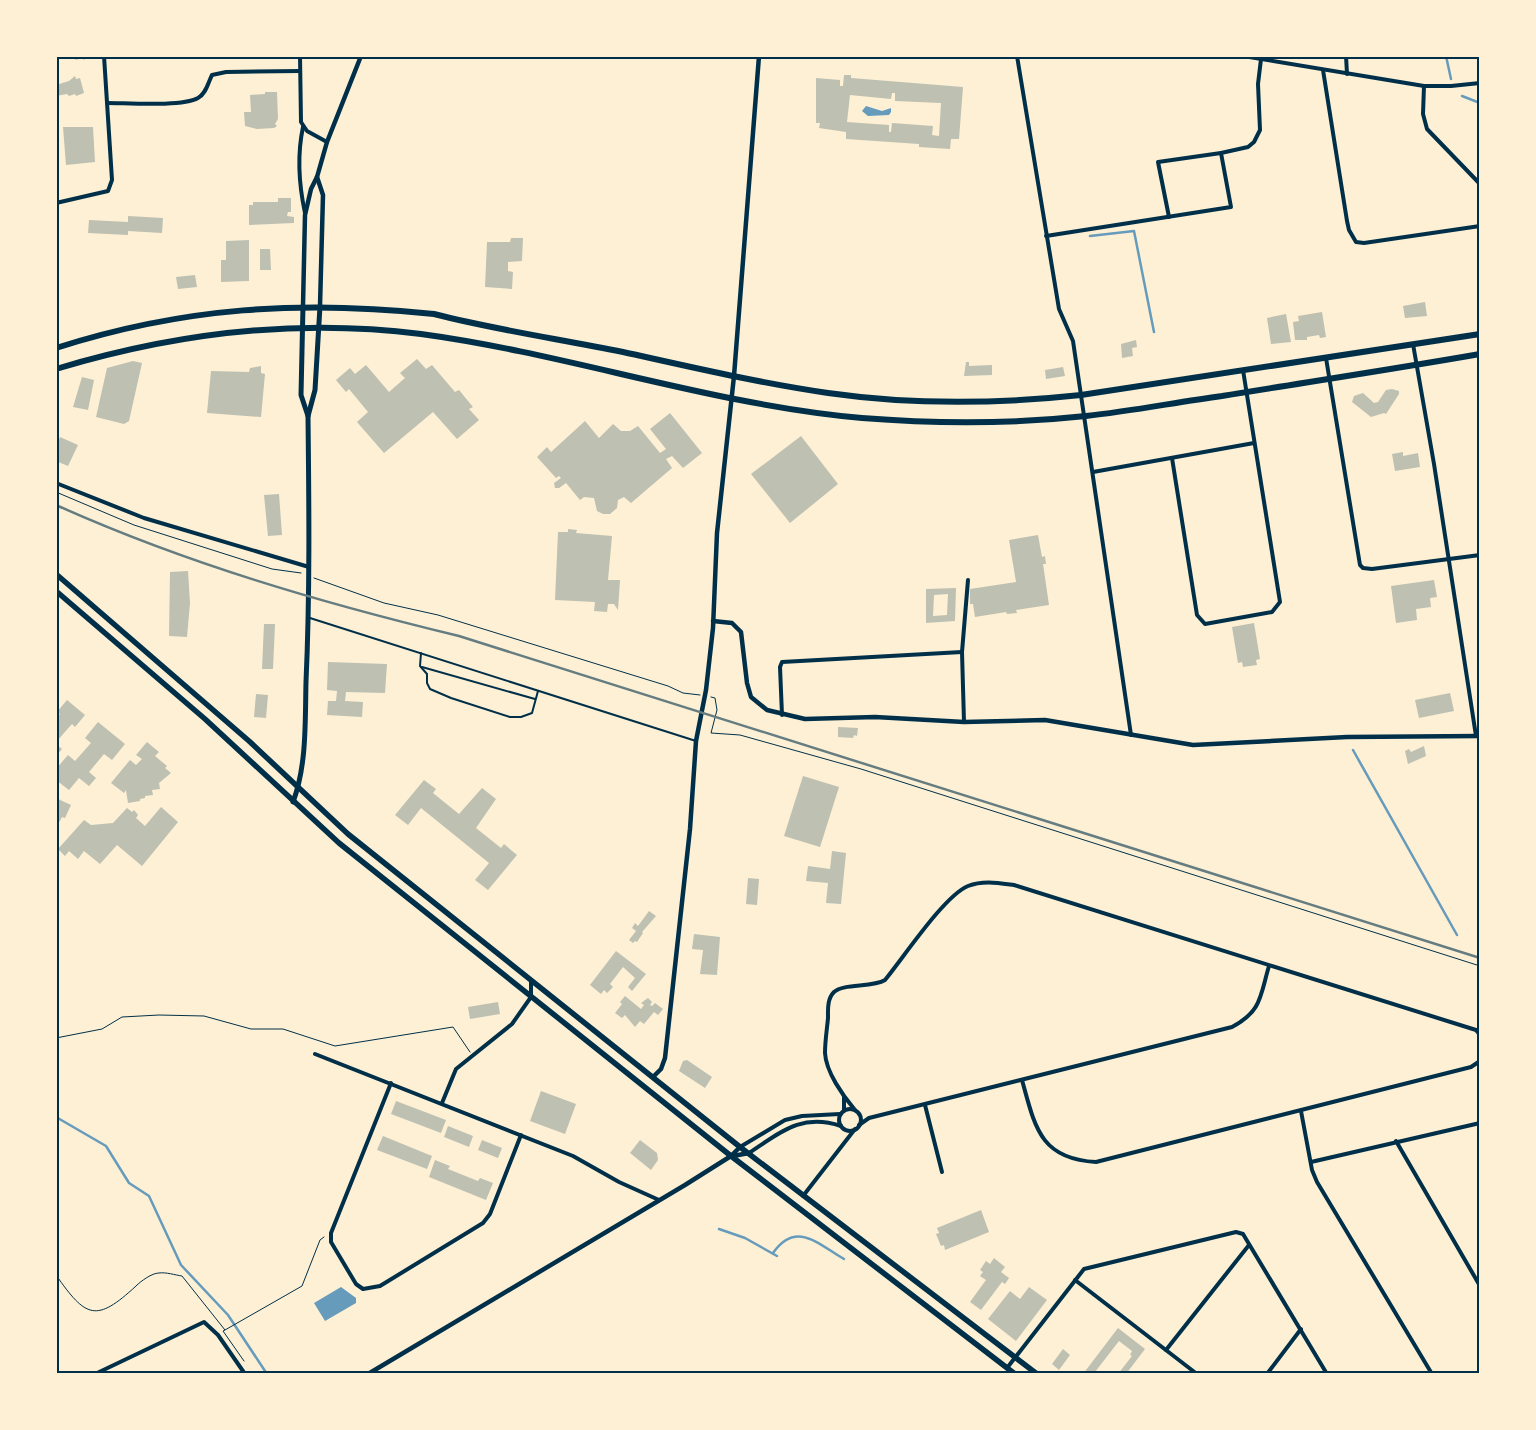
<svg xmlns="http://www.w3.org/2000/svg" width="1536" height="1430" viewBox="0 0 1536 1430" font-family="'IBM Plex Serif',serif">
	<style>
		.water { fill: #669bbc }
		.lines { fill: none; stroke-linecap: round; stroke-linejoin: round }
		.stream { stroke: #669bbc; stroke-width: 2.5 }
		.building { fill: #bec0b2; fill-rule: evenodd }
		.path { stroke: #003049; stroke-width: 1 }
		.service { stroke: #003049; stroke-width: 2 }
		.minor { stroke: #003049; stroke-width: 4 }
		.tertiary { stroke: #003049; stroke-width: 4.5 }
		.secondary { stroke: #003049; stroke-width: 5 }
		.primary { stroke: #003049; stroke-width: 5.5 }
		.trunk { stroke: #003049; stroke-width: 6 }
		.rail { stroke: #657d81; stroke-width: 2.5 }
		.neatline { fill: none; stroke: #003049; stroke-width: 2 }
	</style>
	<rect width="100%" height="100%" fill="#fdf0d5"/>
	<g class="water">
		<polygon points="866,106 882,111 891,108 891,112 889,115 868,116 862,111"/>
		<polygon points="341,1287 356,1298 356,1303 325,1321 314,1303"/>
	</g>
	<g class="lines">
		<g class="stream">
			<polyline points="1446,56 1451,79"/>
			<polyline points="1462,96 1480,103"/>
			<polyline points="1090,236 1134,231 1154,332"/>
			<polyline points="1353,750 1457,935"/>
			<polyline points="56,1117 106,1146 129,1183 149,1196 181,1265 228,1315 267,1374"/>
			<polyline points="719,1229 745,1238 777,1256"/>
			<path d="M773,1253C796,1220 818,1244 844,1259"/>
		</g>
	</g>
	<g class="building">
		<polygon points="71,56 88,56 84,60 82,58 76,60"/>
		<path d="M844,75H851V78L963,87L959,139H951L950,149L919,147V144L846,139V132L819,128L820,123H816V78L840,80V86H843ZM892,93H895V101L941,103L939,136L932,135L933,126L892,123L891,132H889V125L847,122L850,95L891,99Z"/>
		<polygon points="75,76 76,79 80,78 84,93 76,96 75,94 69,96 67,94 56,96 56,85 69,81"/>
		<polygon points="265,92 277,92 278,119 275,124 277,126 274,128 257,129 245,126 244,112 251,112 250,95 265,94"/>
		<polygon points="63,127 93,127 95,162 66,165"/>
		<polygon points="278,198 291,198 291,212 288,212 287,216 294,217 294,223 249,225 249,205 253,205 253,202 278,202"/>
		<polygon points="128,216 163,218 162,233 128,231 128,235 88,233 89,220 128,222"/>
		<polygon points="511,238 523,238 522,261 508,262 508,271 513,272 512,289 485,287 487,242 510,242"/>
		<polygon points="249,240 249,281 221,282 221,260 226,260 226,241"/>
		<polygon points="260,249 270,249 271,270 260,270"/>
		<polygon points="195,275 197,287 178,289 176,277"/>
		<polygon points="1425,302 1427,316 1405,318 1403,306"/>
		<polygon points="1322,312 1326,337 1320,338 1319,335 1307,337 1307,340 1295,340 1293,322 1299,321 1298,316"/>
		<polygon points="1286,314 1291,342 1271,344 1267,318"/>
		<polygon points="1136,340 1137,347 1132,348 1133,356 1122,358 1121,344"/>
		<polygon points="417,359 426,369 432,365 455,392 459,390 473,407 469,409 479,420 457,439 433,412 384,453 357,422 368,412 349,389 346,392 336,380 350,368 355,374 366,365 389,392 405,378 400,373"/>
		<polygon points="133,361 142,363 129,421 124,424 96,417 107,368"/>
		<polygon points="966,362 969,362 969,366 992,365 992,375 964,376"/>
		<polygon points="261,366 261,373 265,374 261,417 207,413 211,371 249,372 250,368"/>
		<polygon points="1063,367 1065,376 1046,379 1045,370"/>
		<polygon points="82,377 94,380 88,410 73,407"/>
		<polygon points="1392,389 1399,391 1399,394 1386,414 1384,413 1371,417 1352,402 1354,396 1363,393 1374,403 1378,402 1386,390"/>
		<polygon points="670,413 702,453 683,468 672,456 666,459 672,468 631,503 624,497 618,500 617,508 610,514 603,514 597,511 594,498 584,497 580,500 566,483 559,488 555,488 554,483 561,478 559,476 556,478 537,457 547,447 551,452 585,421 599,438 613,424 621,431 630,431 638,426 660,453 666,449 650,429"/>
		<polygon points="801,436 838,484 790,523 751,474"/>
		<polygon points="60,437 78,445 68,466 56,461 56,447"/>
		<polygon points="1403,452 1403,456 1418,453 1420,467 1395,471 1392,454"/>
		<polygon points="279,494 282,535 268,536 264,495"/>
		<polygon points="568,529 577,530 576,533 612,536 608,580 620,580 618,610 614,604 608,604 607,612 594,611 595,602 555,600 558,532 568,532"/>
		<polygon points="1038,535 1042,557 1045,556 1046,564 1043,564 1049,605 1016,610 1017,613 1007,614 1006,612 975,617 973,604 970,604 970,589 1016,582 1009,540"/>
		<polygon points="188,571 190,603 187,637 169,636 170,572"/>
		<polygon points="1434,580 1437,597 1430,598 1431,607 1416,609 1417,620 1396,623 1391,586"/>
		<path d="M956,588L955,621L926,623V589ZM948,594L947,615L933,616L934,595Z"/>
		<polygon points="1254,623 1260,659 1256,660 1257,665 1243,667 1242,662 1238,663 1232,627"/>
		<polygon points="264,624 275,624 273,669 262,669"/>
		<polygon points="328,662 387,664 385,693 346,692 345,701 363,702 362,717 327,715 328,701 336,701 337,691 327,690"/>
		<polygon points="1450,693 1454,711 1419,718 1415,700"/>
		<polygon points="256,694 268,695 266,718 254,717"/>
		<polygon points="67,700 85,715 75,727 72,724 56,742 56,718 60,714 57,712"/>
		<polygon points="98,722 125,744 112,760 104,754 89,772 96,778 89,786 79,778 69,790 56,780 56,769 68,755 75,761 91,743 85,738"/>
		<polygon points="838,727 858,728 857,736 854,735 853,738 838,737"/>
		<polygon points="147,742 159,752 155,756 167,766 165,768 171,773 159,783 160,789 152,790 153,795 145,796 145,798 140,799 140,801 128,803 126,790 124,793 111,783 130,760 136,765 142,759 136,755"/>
		<polygon points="56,744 62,749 56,756"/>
		<polygon points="1424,746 1426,756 1408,764 1405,751 1409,749 1411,752"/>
		<polygon points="803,776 839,787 820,847 784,836"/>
		<polygon points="424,780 436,789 433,793 459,814 482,788 496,799 476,828 501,848 504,844 517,855 488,890 475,880 489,863 421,808 408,825 395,815"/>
		<polygon points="56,798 71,805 65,818 62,817 56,828"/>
		<polygon points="161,807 178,822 142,866 117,845 100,864 84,851 78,859 69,851 65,856 58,849 84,820 91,825 113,823 127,808 132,812 134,810 138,815 136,818 145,826"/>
		<polygon points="832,851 846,853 841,904 826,903 828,883 806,881 808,866 830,869"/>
		<polygon points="748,878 759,879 757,905 746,904"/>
		<polygon points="649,911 656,916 642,932 643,933 637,942 635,941 633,943 629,940 636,931 632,928 635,923 638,926"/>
		<polygon points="694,934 720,937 717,975 700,974 703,950 692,949"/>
		<polygon points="616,951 646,974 632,991 628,987 635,978 623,967 610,984 613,987 607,993 604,990 601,994 590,985"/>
		<polygon points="625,996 641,1009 644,1005 641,1003 648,998 652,1002 650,1005 652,1006 655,1003 663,1009 658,1015 654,1012 644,1024 640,1021 635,1027 625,1015 622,1018 615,1013 622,1004 620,1002"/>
		<polygon points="498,1002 500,1014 470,1019 468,1007"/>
		<polygon points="687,1060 712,1077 705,1088 679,1071 683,1061"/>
		<polygon points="541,1091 576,1104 565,1134 530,1121"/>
		<polygon points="396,1101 446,1120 441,1133 391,1114"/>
		<polygon points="448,1126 473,1136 469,1147 444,1137"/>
		<polygon points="383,1136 432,1156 427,1169 377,1150"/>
		<polygon points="482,1140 502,1148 498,1158 478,1150"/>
		<polygon points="640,1140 657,1153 658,1160 651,1170 630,1153"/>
		<polygon points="435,1160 450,1166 448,1169 478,1181 480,1178 493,1183 486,1200 429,1177"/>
		<polygon points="981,1210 989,1232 945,1250 944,1245 941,1246 936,1234 939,1233 937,1228"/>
		<polygon points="994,1258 1005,1267 1001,1272 1009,1278 1005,1284 1002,1282 981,1310 970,1302 986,1280 980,1276 983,1272 980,1270 986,1261 990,1264"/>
		<polygon points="1029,1287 1047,1300 1016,1341 988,1319 1010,1291 1020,1299"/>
		<polygon points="1118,1328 1145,1349 1126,1374 1118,1374 1132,1356 1130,1355 1132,1351 1119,1341 1095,1372 1097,1374 1083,1374"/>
		<polygon points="1063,1349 1070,1355 1059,1370 1052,1364"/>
	</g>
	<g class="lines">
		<g class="path">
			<polyline points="56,492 134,525 272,569 301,573"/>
			<polyline points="314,578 384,603 438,615 668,686 683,693 700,695"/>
			<polyline points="711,697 715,698 717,710 711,733 740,735 861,769 1480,966"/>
			<polyline points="56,1038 102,1029 122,1017 159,1015 204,1016 251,1029 283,1029 335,1046 453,1027 470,1052"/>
			<path d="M56,1275C86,1318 96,1323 136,1286C141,1281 152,1273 159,1273C166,1272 175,1275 182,1276L225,1330L223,1331L244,1361"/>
			<polyline points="225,1330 302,1286 320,1240 324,1237"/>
		</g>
		<g class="service">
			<polyline points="310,618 696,741"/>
			<polyline points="421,653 420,666 427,674 427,683 430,689 451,698 510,717 521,717 532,713 538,691"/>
			<polyline points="422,667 535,699"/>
		</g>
		<g class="minor">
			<polyline points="300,56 301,122 307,131 327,142"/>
			<polyline points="1017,56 1059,309 1073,341 1131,735"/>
			<polyline points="1243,56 1424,86 1451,86 1480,83"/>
			<polyline points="1346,56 1347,74"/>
			<polyline points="1323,70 1347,221 1349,230 1356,242 1364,243 1480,226"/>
			<polyline points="1424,86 1423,114 1427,129 1480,184"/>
			<path d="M107,103C127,103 182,107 198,98C206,94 208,83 212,75L226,72L300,71"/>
			<path d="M303,127C297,155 299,185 305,213"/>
			<polyline points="56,203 108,191 112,180 104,56"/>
			<polyline points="1169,217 1158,162 1221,153"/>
			<polyline points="1046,236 1231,207 1221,153 1248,147 1254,142 1260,130 1258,84 1261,59"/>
			<polyline points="1413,344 1434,464 1476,736"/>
			<polyline points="1326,358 1360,565 1363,568 1372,569 1480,555"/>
			<polyline points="1172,458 1197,615 1205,624 1272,612 1280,602 1243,370"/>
			<polyline points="1093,472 1254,443"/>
			<polyline points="56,483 144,518 309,567"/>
			<polyline points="782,715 780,667 782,662 962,652"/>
			<polyline points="964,722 962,652 968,580"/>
			<polyline points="315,1054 573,1156 619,1182 659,1200"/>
			<path d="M1022,1080C1035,1127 1040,1159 1096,1162L1471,1067L1480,1061"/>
			<polyline points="391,1083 331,1233 331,1242 356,1284 363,1289 380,1286 483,1223 490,1214 521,1135"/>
			<polyline points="442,1103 456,1069 512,1024 531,997 531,980"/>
			<polyline points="925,1105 942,1172"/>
			<circle cx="850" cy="1120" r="11"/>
			<polyline points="844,1110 844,1097"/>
			<path d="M855,1110C843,1096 826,1072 825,1053C825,1041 827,1029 828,1018C828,1010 827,999 834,992C844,983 872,988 885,980C904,957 944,896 968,886C983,880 999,883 1014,885L1476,1030L1480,1035"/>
			<polyline points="1301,1111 1312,1170 1317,1182 1432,1374"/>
			<path d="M859,1125L869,1118L1232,1027C1262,1011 1260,996 1269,966"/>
			<polyline points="1396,1141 1480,1286"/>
			<polyline points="740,1147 785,1120 802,1116 840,1114"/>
			<path d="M749,1153C781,1132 801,1113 841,1126"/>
			<polyline points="1311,1162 1480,1123"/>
			<polyline points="803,1196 855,1129"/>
			<polyline points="1075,1280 1197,1374"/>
			<polyline points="1166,1350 1249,1245"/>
			<polyline points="1007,1368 1084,1269 1236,1232 1243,1234 1327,1374"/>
			<polyline points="95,1374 204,1322 218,1335 245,1374"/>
			<polyline points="1267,1374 1301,1329"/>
		</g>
		<g class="tertiary">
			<polyline points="317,177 323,195 320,306"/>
			<polyline points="303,306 305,215 311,189 317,177 327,142 361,56"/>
			<polyline points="713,621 732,623 741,632 747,683 751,697 767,710 805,719 875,717 964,722 1045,720 1193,745 1347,737 1480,736"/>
			<polyline points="653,1077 661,1069 665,1058 690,829 696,741 706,690 713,628 717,533 734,376 759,56"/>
			<polyline points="733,1156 749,1153"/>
			<polyline points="368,1374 685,1185 731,1156 740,1147"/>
		</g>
		<g class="secondary">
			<polyline points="303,306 301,395 308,416"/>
			<path d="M293,802C307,765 305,721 306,682C310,593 309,505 308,416L315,390L320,306"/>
		</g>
		<g class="primary">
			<polyline points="56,574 249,741 348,834 740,1147 1037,1374"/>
			<polyline points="56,591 205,719 339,843 731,1156 1015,1374"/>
		</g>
		<g class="trunk">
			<path d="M56,348C184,307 301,300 434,314C496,330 560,339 623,352C691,367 759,383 828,393C912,405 997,404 1081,395L1480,334"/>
			<path d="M56,369C175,333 297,318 421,334C569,354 713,405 862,418C937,424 1012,424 1086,416C1132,411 1177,402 1222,396C1308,382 1394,369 1480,354"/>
		</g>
		<path class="rail" d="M56,505C185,563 322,603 459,636L1480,958"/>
	</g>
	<rect width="1536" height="1430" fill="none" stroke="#fdf0d5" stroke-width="115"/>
	<rect x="58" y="58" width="1420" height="1314" class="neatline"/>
</svg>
